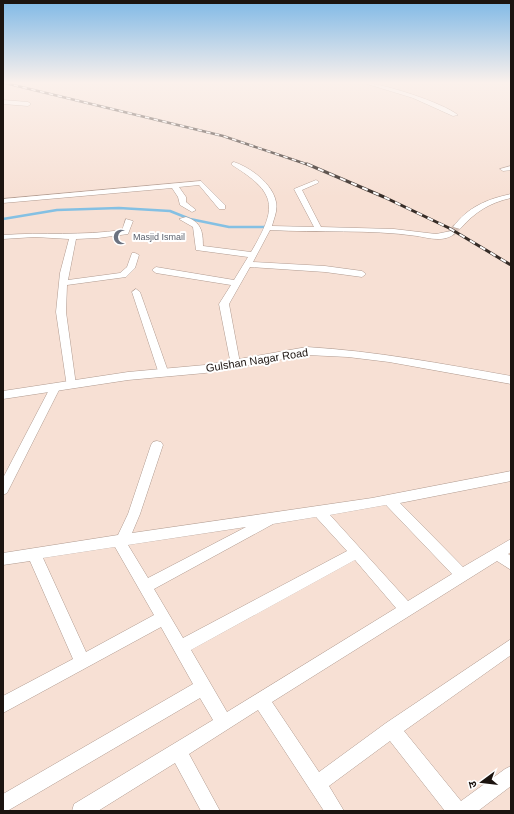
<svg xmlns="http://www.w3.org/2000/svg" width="514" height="814" viewBox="0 0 514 814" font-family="Arial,'Noto Sans Devanagari',sans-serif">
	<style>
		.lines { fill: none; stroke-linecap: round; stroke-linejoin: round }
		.stream { stroke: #84c0e3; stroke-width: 2.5 }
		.minor-tunnel { stroke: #d6c1b7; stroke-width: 8; stroke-dasharray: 8 3.5; stroke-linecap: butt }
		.minor-casing { stroke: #b19b90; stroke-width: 1 }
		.tertiary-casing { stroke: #b19b90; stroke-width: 1 }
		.minor { fill: #fff; fill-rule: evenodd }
		.tertiary { fill: #fff; fill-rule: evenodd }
		.rail-far1-casing { stroke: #362c27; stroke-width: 2.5 }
		.rail-casing { stroke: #362c27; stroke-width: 3 }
		.rail-far1 { stroke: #fff; stroke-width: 1.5; stroke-dasharray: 4.5; stroke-linecap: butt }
		.rail { stroke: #fff; stroke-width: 2; stroke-dasharray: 6; stroke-linecap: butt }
		.labels { text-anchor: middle; stroke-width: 4; stroke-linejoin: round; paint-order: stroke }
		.far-worship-label { font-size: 9px; fill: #5b616d; stroke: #fff; text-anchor: start }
		.street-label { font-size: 11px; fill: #1c1410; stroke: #fff }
	</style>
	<rect width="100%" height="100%" fill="#f7e0d4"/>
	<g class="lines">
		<polyline class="stream" points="3,219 57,210 119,208 170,211 190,219 229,227 265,227"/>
		<polyline class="minor-tunnel" points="451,233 457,227"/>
		<defs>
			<g id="minor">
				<path d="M364,83C383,83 443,103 458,115L453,116L413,98Z"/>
				<polygon points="3,100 28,102 31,104 28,106 3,104"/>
				<path d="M234,162C250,167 273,184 276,202C278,210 274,218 272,226L314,227L294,189L316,180L319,182L318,183L302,190L321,227L394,229L436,234L451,231L455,233C445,243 429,238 417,236C368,229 319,233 270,230L253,262L325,266L362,271L366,274L362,277L325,272L250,267L229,304L240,363L235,366L231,365L219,304L231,285L156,273L152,270L156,267L234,280L248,257L196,250L193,227L179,219L186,217C201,222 203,231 203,246L251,252C278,207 277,193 232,165V163Z"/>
				<polygon points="511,166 511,170 503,171 500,169"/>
				<polygon points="201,181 225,205 225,209 219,209 199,185 179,187 186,197 186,202 196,210 192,212 180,205 178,197 172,188 3,203 3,199"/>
				<path d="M511,194V198C489,203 475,212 460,229L453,227C468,207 487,199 511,194Z"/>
				<path d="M126,219L133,221L128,234L98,238L76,239L68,280L120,273L127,267L132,253H135L139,255L135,268L126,277L67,285L66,312L76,385L75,387H67L56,312L60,273L69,239L35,237L3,239V235C43,232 82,236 122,230Z"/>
				<polygon points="136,289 140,292 169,374 168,376 160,376 159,374 132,292"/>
				<polygon points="55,384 60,388 7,493 3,495 3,478 50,388"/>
				<path d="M157,441L161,442L163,445L140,514L132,533L372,498L511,471V481L400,503L463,567L511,539V552L508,554L511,556V570L497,561L272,702L319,772L386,723L511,639V655L404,731L461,801L505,769L511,766V786L478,811H445L390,741L329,786L344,811H324L258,710L189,754L220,811H201L175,763L98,811H72L74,804L213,720L200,698L9,810L3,811V794L193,684L161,627L3,713V696L73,659L30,561L3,565V553L118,535L128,514L151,445L153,442ZM386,505L452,574L408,601L330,515ZM316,517L347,551L183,638L154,589L273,524ZM246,527L148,578L128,545ZM115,547L154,615L86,652L43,558ZM355,560L396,608L227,712L191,650Z"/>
			</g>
			<path id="tertiary" d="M307,347C376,351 443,364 511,376V384L389,362L348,357L307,355L205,373L128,380L3,399V391L128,372L205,365Z"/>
		</defs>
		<use href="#minor" class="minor-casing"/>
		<use href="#tertiary" class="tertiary-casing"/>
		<use href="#minor" class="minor"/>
		<use href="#tertiary" class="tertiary"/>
		<defs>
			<polyline id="rail-far1" points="5,83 223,136 309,165"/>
			<polyline id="rail" points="307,164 384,197 449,228 511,265"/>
		</defs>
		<use href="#rail-far1" class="rail-far1-casing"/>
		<use href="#rail" class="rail-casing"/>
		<use href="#rail-far1" class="rail-far1"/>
		<use href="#rail" class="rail"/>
	</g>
	<linearGradient id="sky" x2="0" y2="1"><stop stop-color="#80b9e6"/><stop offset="0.42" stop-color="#fbf1ec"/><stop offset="1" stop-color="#fbf1ec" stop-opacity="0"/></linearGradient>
	<rect width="514" height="197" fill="url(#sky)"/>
	<defs>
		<symbol id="mosque-bare" viewBox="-9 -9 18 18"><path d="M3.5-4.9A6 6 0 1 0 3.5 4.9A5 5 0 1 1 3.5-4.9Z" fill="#6b7280" stroke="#fff" stroke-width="2.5" paint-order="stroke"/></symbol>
	</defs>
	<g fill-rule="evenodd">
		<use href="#mosque-bare" x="110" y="226" width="22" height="22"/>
	</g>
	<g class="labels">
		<g class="far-worship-label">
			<text x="133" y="240">Masjid Ismail</text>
		</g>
		<g class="street-label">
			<text transform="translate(257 360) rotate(-9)" y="4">Gulshan Nagar Road</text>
		</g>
	</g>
	<rect width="514" height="814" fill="none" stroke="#1c1410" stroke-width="8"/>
	<g transform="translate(482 782) rotate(255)" stroke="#ffffff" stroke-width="3" paint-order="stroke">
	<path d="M0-3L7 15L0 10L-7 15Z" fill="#1c1410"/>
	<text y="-6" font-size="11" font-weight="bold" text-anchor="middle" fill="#1c1410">उ</text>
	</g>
</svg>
